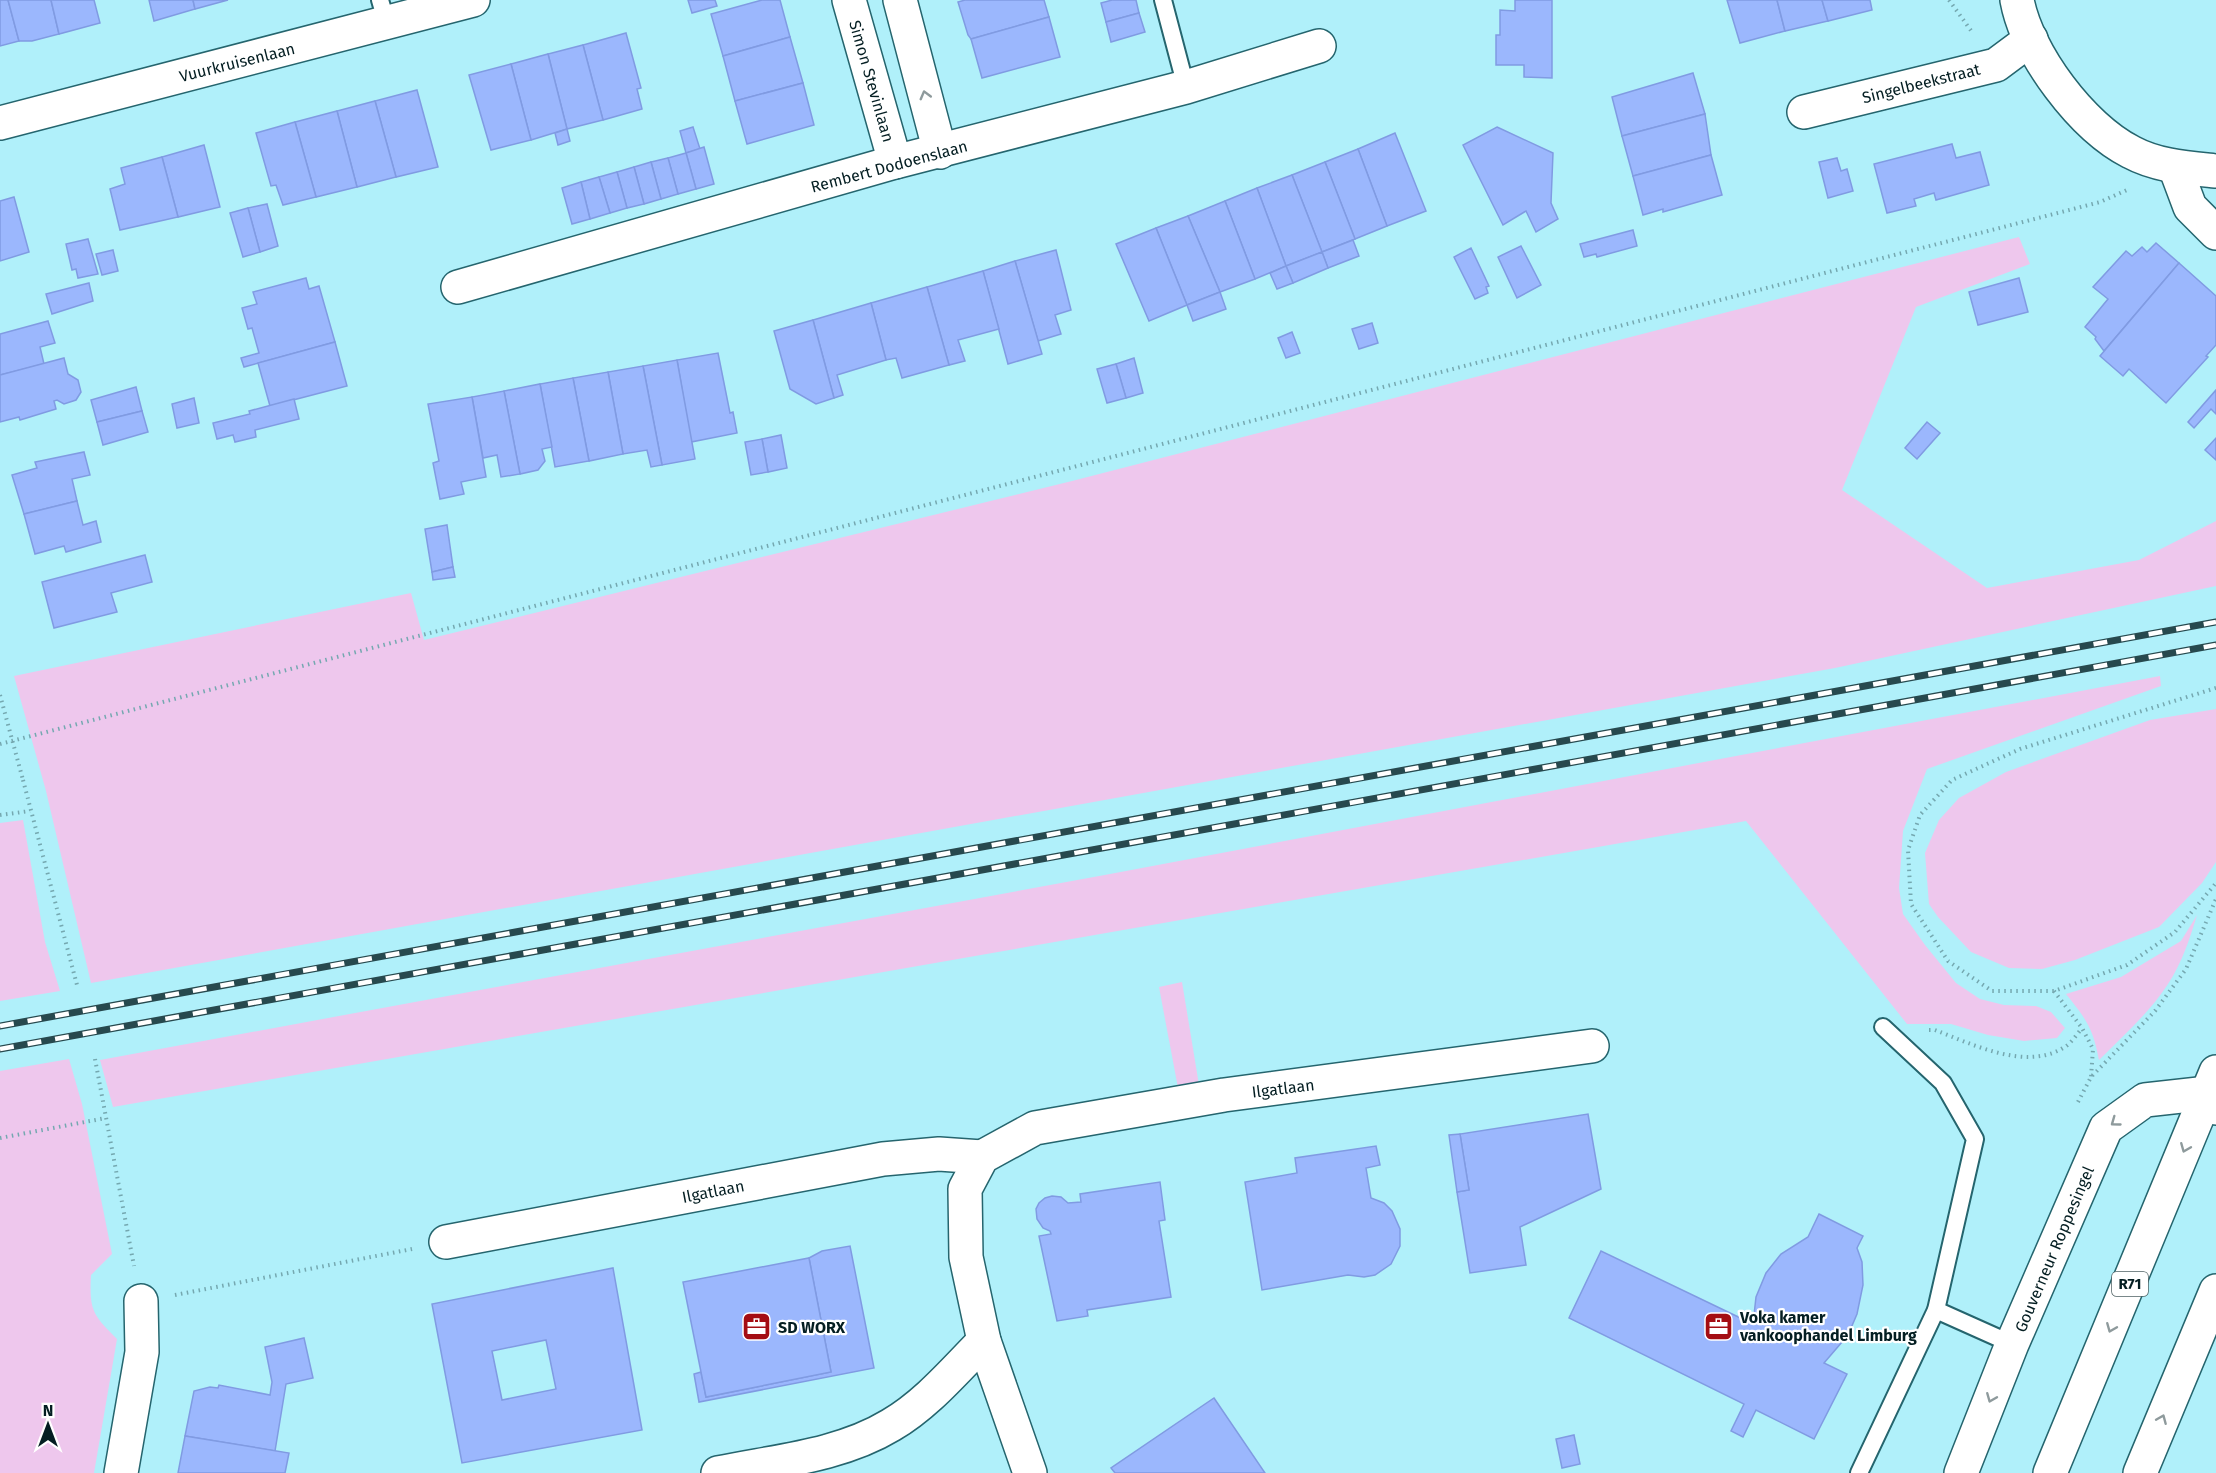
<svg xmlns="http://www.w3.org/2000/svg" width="2216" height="1473" viewBox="0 0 2216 1473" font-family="'Fira Sans',sans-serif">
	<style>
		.green { fill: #eec7ed }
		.building { fill: #9bb7fd; stroke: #809be2; stroke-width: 1.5; fill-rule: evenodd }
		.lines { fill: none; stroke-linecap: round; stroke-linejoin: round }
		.service-casing { stroke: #25656e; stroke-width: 20 }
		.minor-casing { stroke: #25656e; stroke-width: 36 }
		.trunk-casing { stroke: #25656e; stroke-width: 36 }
		.path { stroke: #75a8b0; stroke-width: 4; stroke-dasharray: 1.5 4.5; stroke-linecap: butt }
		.service { stroke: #fff; stroke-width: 16 }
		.minor { stroke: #fff; stroke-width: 33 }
		.trunk { stroke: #fff; stroke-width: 33 }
		.rail-casing { stroke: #27494e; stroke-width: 7 }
		.rail { stroke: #fff; stroke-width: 4.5; stroke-dasharray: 14; stroke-linecap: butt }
		.path-bridge { stroke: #75a8b0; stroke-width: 4; stroke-dasharray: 1.5 4.5; stroke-linecap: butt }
		.oneway { stroke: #8e9a9c }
		.labels { text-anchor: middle; stroke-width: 4.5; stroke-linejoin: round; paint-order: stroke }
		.shield { fill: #fff; stroke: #4f6264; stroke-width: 1.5 }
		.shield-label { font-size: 15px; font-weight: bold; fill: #041e22 }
		.street-label { font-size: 16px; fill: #041e22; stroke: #fff }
		.poi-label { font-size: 16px; font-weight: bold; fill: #041e22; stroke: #fff; text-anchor: start }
	</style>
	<rect width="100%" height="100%" fill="#b0f0fa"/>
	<g class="green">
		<polygon points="2019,237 2030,264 1916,307 1842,490 1987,588 2139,560 2216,521 2216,586 1835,668 91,983 46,791 14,676 411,593 424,640 1072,481"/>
		<polygon points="2160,676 2161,686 1927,769 1903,831 1899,888 1903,914 1925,945 1956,983 1980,999 2004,1005 2036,1006 2051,1012 2065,1028 2057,1038 2024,1041 1988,1035 1951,1024 1907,1024 1746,821 113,1107 100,1060 1110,874"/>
		<polygon points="2216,709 2216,862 2202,883 2159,927 2075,960 2042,969 2009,968 1971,952 1938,917 1929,904 1925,853 1939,820 1959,798 2006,772 2150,720"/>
		<polygon points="23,820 45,942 60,991 0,1001 0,823"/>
		<path d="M2197,915C2190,938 2182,963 2168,984C2150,1012 2123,1036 2099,1060C2093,1028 2086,1019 2066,994L2121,977L2181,941Z"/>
		<polygon points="1182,982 1199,1085 1178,1088 1159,987"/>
		<path d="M69,1059L82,1104L112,1254L91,1275C89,1311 93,1315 117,1339L94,1473H0V1071Z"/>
	</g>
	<g class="building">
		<polygon points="0,0 8,0 19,41 0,46"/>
		<polygon points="8,0 51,0 59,34 32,41 19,41"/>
		<polygon points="51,0 94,0 100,23 59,34"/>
		<polygon points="149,0 193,0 195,9 154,21"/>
		<polygon points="193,0 228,0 195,9"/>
		<polygon points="688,0 715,0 717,6 692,13"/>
		<polygon points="762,0 780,0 790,37 723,56 711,14"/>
		<polygon points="965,0 1044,0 1049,17 971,39 968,35 958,2"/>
		<polygon points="1112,0 1136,0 1139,13 1106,22 1101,3"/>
		<polygon points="1515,0 1552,0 1552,78 1524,77 1524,65 1496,65 1496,35 1500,35 1500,10 1515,11"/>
		<polygon points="1727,0 1777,0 1785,31 1740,43"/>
		<polygon points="1777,0 1822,0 1828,21 1785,31"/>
		<polygon points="1822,0 1870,0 1872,10 1828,21"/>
		<polygon points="1139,13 1145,32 1111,42 1106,22"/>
		<polygon points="1049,17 1060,57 982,78 971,39"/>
		<polygon points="626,33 641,88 637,89 642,109 603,120 583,45"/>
		<polygon points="790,37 803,83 735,101 723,56"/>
		<polygon points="583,45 603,120 567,129 548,54"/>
		<polygon points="548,54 567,129 531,140 511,64"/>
		<polygon points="511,64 531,140 491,150 469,75"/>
		<polygon points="1693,73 1705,114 1622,136 1612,97"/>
		<polygon points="803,83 814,125 747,144 735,101"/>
		<polygon points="417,90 438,167 396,177 375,101"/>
		<polygon points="375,101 396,177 357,187 337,111"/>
		<polygon points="337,111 357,187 316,197 295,122"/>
		<polygon points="1705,114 1711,155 1633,176 1622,136"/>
		<polygon points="295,122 316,197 283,205 276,185 271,186 256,133"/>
		<polygon points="693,127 700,149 686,153 680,131"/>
		<polygon points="1497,127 1553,153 1551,203 1558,219 1536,232 1526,211 1503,225 1463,145"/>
		<polygon points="567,129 570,141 558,145 555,133"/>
		<polygon points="1395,133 1426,211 1387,226 1358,149"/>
		<polygon points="1952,144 1956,158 1980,152 1989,185 1936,200 1934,193 1914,199 1916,206 1887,213 1874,164"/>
		<polygon points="204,145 220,207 178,217 162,157"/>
		<polygon points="704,147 714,184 696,189 686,153"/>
		<polygon points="1358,149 1387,226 1355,239 1325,162"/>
		<polygon points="686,153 696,189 678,194 668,158"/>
		<polygon points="1711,155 1722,195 1663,212 1663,209 1643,215 1633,176"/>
		<polygon points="162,157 178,217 120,230 110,189 125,184 121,168"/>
		<polygon points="668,158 678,194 661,199 651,162"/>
		<polygon points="1837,158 1841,171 1847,169 1853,191 1828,198 1819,162"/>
		<polygon points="651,162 661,199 644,204 634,167"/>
		<polygon points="1325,162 1355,239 1322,252 1292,175"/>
		<polygon points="634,167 644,204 627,208 617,172"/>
		<polygon points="617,172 627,208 610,213 599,177"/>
		<polygon points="1292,175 1322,252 1286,266 1257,188"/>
		<polygon points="599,177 610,213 590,219 581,182"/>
		<polygon points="581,182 590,219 572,224 562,188"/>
		<polygon points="1257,188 1286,266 1255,279 1225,201"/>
		<polygon points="14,197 29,252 0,261 0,201"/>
		<polygon points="1225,201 1255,279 1220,292 1188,216"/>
		<polygon points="267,204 278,246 260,252 248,208"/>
		<polygon points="248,208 260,252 243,257 230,213"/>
		<polygon points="1188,216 1220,292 1187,305 1156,228"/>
		<polygon points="1156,228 1187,305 1149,321 1116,244"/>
		<polygon points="1633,230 1637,246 1597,257 1596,254 1584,257 1580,244"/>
		<polygon points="88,239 98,274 78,278 76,269 72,270 66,244"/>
		<polygon points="1353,240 1359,256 1328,268 1322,252"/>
		<polygon points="2156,243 2179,263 2104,351 2095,339 2096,337 2085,327 2108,299 2093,287 2126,251 2132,256 2142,247 2147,252"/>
		<polygon points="1521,246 1541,285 1517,298 1498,257"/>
		<polygon points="1471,248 1489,286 1486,287 1488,293 1475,299 1454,257"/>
		<polygon points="113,250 118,271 102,275 96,254"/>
		<polygon points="1056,250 1071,310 1055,315 1061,334 1038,341 1015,261"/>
		<polygon points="1322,252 1328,268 1293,283 1286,266"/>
		<polygon points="1015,261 1042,354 1008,364 983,271"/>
		<polygon points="2179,263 2216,296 2216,345 2206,356 2208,357 2166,403 2129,369 2123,376 2100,356"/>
		<polygon points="1286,266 1293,283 1277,289 1270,273"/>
		<polygon points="983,271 999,329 958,340 965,361 949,365 927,287"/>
		<polygon points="306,278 309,289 319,286 335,342 244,367 241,358 259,353 252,328 248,329 242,308 257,304 253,292"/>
		<polygon points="2019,278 2028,312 1978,325 1969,292"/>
		<polygon points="89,283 93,301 52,314 46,294"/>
		<polygon points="927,287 949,365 902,378 896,358 886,360 871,303"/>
		<polygon points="1220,292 1226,309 1193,321 1187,305"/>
		<polygon points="871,303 886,360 837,375 843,395 834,398 813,320"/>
		<polygon points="813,320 834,398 816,404 790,389 774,331"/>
		<polygon points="48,321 55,343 40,347 44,364 0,375 0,334"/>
		<polygon points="1372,323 1378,343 1359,349 1352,329"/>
		<polygon points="1292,332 1300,353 1286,358 1278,338"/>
		<polygon points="335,342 347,386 270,406 258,363"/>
		<polygon points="718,353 730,413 733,412 737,433 691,442 677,360"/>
		<polygon points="64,358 68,374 78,380 81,392 76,400 64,404 57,400 54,401 56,409 20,420 19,417 0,422 0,375"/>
		<polygon points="1134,358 1143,393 1126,398 1116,364"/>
		<polygon points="677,360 695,459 662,465 643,366"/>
		<polygon points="1116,364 1126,398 1107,403 1097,369"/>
		<polygon points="643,366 662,465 651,467 647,450 623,454 608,372"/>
		<polygon points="608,372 623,454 589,461 573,378"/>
		<polygon points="573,378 589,461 555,467 540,384"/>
		<polygon points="540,384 552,447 542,449 545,461 538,470 520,474 504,391"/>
		<polygon points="136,387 142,411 97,422 91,400"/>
		<polygon points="2216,390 2216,414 2211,409 2194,428 2188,422"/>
		<polygon points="504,391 520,474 501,477 497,455 483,458 472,397"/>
		<polygon points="472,397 486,477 461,482 464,494 440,499 433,463 439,461 428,404"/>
		<polygon points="194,398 199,423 177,428 172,404"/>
		<polygon points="294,399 299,419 255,430 256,437 235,442 233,435 217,439 213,423 250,414 249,411"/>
		<polygon points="142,411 148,432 103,445 97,422"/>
		<polygon points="1927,422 1940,433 1917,459 1905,448"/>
		<polygon points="781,435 787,468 768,472 762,439"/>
		<polygon points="2216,438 2216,460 2205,450"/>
		<polygon points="762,439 768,472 751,475 745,442"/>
		<polygon points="84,452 90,475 72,479 77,501 24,514 12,475 37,468 35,462"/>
		<polygon points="77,501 83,525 96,521 101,542 66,552 64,546 35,554 24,514"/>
		<polygon points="447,525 453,567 432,572 425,529"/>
		<polygon points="145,555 152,582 111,593 117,612 54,628 42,582"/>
		<polygon points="453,567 455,577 433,580 432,572"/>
		<polygon points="1588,1114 1601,1189 1520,1227 1526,1265 1470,1273 1457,1192 1469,1190 1460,1134"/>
		<polygon points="1460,1134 1469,1190 1457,1192 1449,1135"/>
		<polygon points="1376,1146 1380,1165 1366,1168 1371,1198 1384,1203 1392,1211 1400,1229 1400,1246 1391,1264 1375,1275 1364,1277 1348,1275 1262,1290 1245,1182 1297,1173 1295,1158"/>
		<polygon points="1160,1182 1165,1220 1159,1221 1171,1297 1087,1310 1088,1316 1057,1321 1039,1236 1051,1234 1050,1231 1043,1228 1037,1219 1036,1209 1039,1203 1045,1198 1052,1196 1061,1197 1068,1203 1081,1202 1080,1194"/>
		<polygon points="1819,1214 1863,1236 1857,1248 1862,1262 1863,1285 1857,1314 1848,1335 1824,1363 1847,1374 1814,1439 1756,1410 1743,1437 1731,1431 1744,1404 1569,1318 1601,1251 1753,1324 1756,1297 1766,1273 1781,1254 1808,1237"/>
		<polygon points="850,1246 874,1368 699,1402 694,1374 701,1372 706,1397 831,1372 809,1258 822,1251"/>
		<polygon points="809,1258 831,1372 706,1397 683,1282"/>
		<path d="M613,1268L642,1430L462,1463L432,1304ZM546,1340L556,1389L502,1400L492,1351Z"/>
		<polygon points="304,1338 313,1378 286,1384 275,1451 185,1436 194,1391 210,1387 218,1388 219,1385 270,1395 272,1382 265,1347"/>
		<polygon points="1214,1398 1265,1473 1115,1473 1111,1468"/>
		<polygon points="1574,1435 1580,1464 1562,1468 1556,1439"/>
		<polygon points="185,1436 289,1453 285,1473 178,1473"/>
	</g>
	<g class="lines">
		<defs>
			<g id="service">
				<polyline points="380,0 387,24"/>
				<polyline points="1163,0 1186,87"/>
				<polyline points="1936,1310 2012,1344"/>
				<polyline points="1859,1473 1936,1310 1975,1139 1943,1083 1883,1027"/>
			</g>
			<g id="minor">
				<polyline points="849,0 895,162"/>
				<polyline points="900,0 940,152"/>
				<path d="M2017,0C2027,54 2082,127 2131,152C2157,166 2187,168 2216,171"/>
				<polyline points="1804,112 1996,65 2031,39"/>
				<polyline points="0,123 473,0"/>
				<polyline points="2175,167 2190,207 2216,233"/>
				<polyline points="458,287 895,162 1186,87 1319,46"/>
				<polyline points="446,1242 883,1159 939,1154 982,1157"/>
				<polyline points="121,1473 142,1352 141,1301"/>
				<path d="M718,1473C776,1461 840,1456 891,1425C927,1404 955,1370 984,1341"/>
				<polyline points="1030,1473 984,1341 966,1257 965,1189 982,1157 1035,1128 1224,1095 1592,1046"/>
				<polyline points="1961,1473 2012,1344 2106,1128 2145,1100 2208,1093 2216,1108"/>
			</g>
			<g id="trunk">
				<polyline points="2050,1473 2216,1072"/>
				<polyline points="2140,1473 2216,1291"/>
			</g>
		</defs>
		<use href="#service" class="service-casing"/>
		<use href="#minor" class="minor-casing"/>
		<use href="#trunk" class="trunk-casing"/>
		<g class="path">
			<polyline points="1949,0 1972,32"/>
			<polyline points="2216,688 2020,749 1952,780 1920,815 1908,850 1911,904 1948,961 1992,991 2054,991 2127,965 2175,932 2216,883"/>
			<polyline points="0,744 2100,202 2127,190"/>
			<polyline points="23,780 77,985"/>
			<polyline points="0,815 30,811"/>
			<polyline points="2054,991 2082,1028 2093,1049 2091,1077"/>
			<path d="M1929,1030H1935C1972,1044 2025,1071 2063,1048C2071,1044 2077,1034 2082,1028"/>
			<polyline points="95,1059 134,1266"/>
			<polyline points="2078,1102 2091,1077 2155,1011 2186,969 2216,899"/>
			<polyline points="0,1138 106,1118"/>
			<polyline points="175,1295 412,1249"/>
		</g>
		<use href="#service" class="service"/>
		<use href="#minor" class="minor"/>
		<use href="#trunk" class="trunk"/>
		<defs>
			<g id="rail">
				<polyline points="0,1026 2216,622"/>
				<polyline points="0,1049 2216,645"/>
			</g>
		</defs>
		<use href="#rail" class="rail-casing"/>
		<use href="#rail" class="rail"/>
		<polyline class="path-bridge" points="0,695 23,780"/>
	</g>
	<defs><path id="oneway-chevron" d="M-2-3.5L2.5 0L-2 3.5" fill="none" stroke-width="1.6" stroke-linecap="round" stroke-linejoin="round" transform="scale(1.5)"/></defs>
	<g class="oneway">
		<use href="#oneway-chevron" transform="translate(925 95) rotate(-105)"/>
		<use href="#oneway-chevron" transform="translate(2115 1122) rotate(144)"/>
		<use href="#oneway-chevron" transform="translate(2185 1148) rotate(112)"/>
		<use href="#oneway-chevron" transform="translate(2111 1328) rotate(112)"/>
		<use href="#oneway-chevron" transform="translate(1991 1398) rotate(112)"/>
		<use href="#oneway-chevron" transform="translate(2162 1419) rotate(-67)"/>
	</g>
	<defs>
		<symbol id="office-square" viewBox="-11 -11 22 22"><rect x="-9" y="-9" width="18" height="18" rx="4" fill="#a40d13" stroke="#fff"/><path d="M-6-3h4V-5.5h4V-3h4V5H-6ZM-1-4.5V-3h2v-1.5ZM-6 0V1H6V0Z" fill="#fff"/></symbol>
	</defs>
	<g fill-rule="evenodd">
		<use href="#office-square" x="1702" y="1310" width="33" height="33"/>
		<use href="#office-square" x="740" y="1310" width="33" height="33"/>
	</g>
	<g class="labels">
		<rect class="shield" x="2112" y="1272" width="36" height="24" rx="4.5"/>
		<g class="shield-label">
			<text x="2130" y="1289">R71</text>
		</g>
		<g class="street-label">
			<text transform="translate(237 62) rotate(-14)" y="6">Vuurkruisenlaan</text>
			<text transform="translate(872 81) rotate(74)" y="6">Simon Stevinlaan</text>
			<text transform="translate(1921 83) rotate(-14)" y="6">Singelbeekstraat</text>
			<text transform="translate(889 166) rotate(-15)" y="6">Rembert Dodoenslaan</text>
			<text transform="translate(1283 1088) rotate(-7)" y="6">Ilgatlaan</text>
			<text transform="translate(713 1191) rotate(-11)" y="6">Ilgatlaan</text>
			<text transform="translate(2054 1249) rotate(-67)" y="6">Gouverneur Roppesingel</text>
		</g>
		<g class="poi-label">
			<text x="1740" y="1323">Voka kamer<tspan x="1740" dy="18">vankoophandel Limburg</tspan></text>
			<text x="778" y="1333">SD WORX</text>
		</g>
	</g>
	<g transform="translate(48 1425)" stroke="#ffffff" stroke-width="4.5" paint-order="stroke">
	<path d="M0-4.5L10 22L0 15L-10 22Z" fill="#041e22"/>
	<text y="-9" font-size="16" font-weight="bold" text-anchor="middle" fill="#041e22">N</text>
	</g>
</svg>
